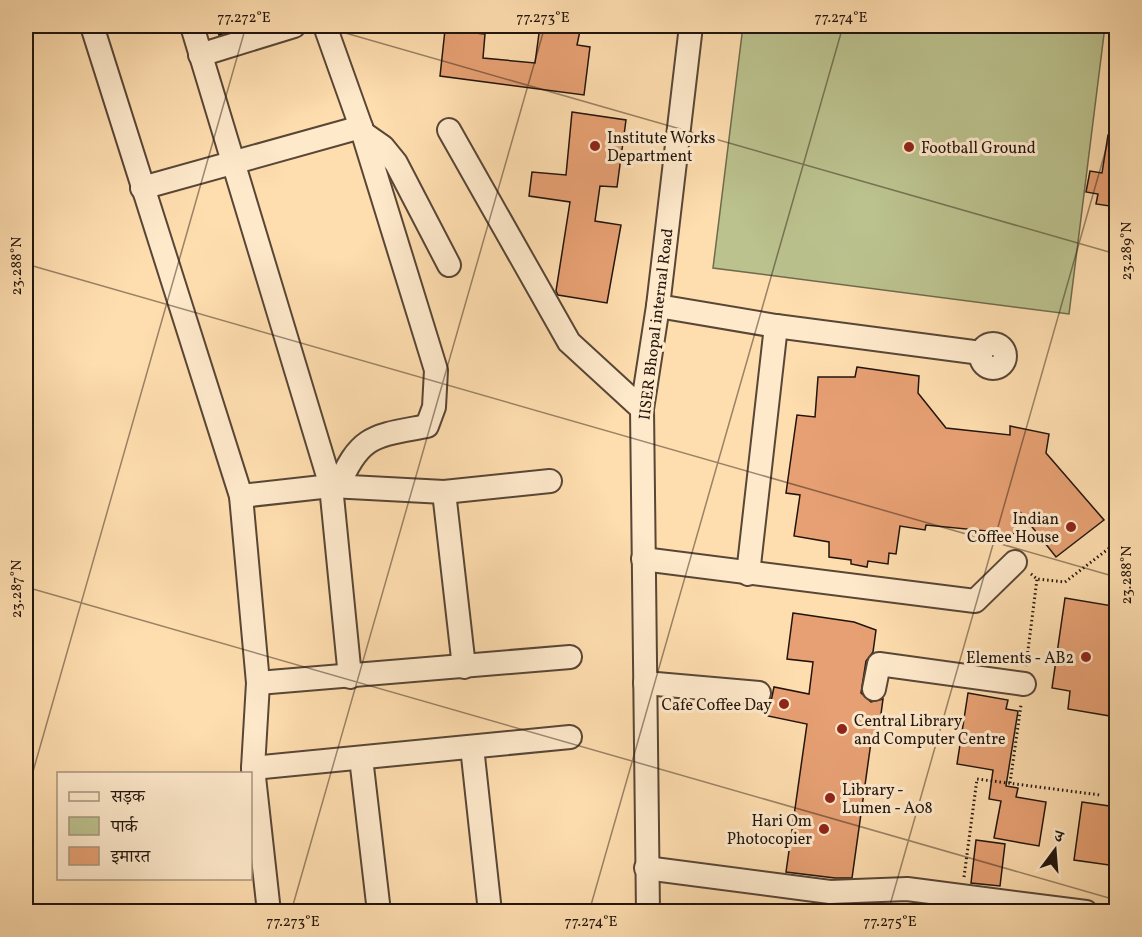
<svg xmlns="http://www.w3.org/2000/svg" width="1142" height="937" viewBox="0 0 1142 937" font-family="Vollkorn,'Noto Serif Devanagari',serif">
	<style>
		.green { fill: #bbc28e; stroke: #6e6b4e; stroke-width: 1.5 }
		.building { fill: #e7a073; stroke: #21140d; stroke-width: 1.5 }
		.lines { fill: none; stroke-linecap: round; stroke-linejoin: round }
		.minor-casing { stroke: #584636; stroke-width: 26 }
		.path { stroke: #21140d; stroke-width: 3; stroke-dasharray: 1.5 3; stroke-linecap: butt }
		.minor { stroke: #fee9cb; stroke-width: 22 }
		.ticks { fill: none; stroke: #21140d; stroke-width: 1.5; stroke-opacity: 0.45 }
		.poi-dot { fill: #8f2418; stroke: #fee9cb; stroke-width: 2 }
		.labels { text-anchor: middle; stroke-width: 6; stroke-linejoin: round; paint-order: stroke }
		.poi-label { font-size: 16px; fill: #21140d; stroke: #fee9cb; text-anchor: start }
		.street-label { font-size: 16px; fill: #21140d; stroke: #fee9cb }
		.neatline { fill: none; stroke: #21140d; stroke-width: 2 }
		.ticks-label { font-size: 15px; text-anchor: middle; fill: #21140d }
	</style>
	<rect width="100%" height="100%" fill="#feddaf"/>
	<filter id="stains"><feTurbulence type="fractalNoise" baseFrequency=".00333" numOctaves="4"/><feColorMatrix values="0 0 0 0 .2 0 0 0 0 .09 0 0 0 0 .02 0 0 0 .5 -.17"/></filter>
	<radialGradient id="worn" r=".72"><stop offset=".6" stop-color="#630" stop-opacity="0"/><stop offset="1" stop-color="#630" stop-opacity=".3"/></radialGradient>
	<polygon class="green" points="743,26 1105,26 1069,314 713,268"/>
	<g class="building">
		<polygon points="216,26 250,26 219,35"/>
		<polygon points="540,26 581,26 577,45 590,47 584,95 440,76 445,30 485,34 483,58 535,63"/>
		<polygon points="572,112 626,120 617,187 600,186 595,221 621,225 607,303 558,295 556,291 570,202 529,196 532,172 566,175"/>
		<polygon points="1108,135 1116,136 1116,207 1096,204 1098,194 1086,192 1090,171 1102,173"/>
		<polygon points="857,367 919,376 918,393 946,428 1010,435 1010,426 1049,434 1046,453 1104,520 1056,557 1021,513 1017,534 926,525 925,530 900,526 896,554 889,553 888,564 868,561 867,567 851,564 851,560 829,557 829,542 794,536 800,495 786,493 797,415 815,417 818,377 855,377"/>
		<polygon points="1065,598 1113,606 1110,624 1116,625 1116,717 1068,709 1070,691 1052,688"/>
		<polygon points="793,613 854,622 876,630 873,652 866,661 861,693 871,702 883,699 878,736 872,735 852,878 835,878 786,872 807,724 768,716 774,687 809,694 813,662 787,659"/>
		<polygon points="968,693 1008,700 1006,709 1018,711 1006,786 1018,788 1016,797 1046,802 1039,846 994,838 1001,801 989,799 993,770 957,764"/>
		<polygon points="1082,802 1116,807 1116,866 1074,860"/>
		<polygon points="976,840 1005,844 1000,886 971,883"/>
	</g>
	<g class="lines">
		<defs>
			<g id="minor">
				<polyline points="92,26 241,496 258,683 253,768 269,912"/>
				<polyline points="192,26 331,486 350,677"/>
				<path d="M325,26L361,127L436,370L434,407L427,426C375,436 360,434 338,487"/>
				<polyline points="200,55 294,26"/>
				<polyline points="449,130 569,342 642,409"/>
				<polyline points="363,133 383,147 396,163 449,265"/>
				<polyline points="142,188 361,127"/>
				<polyline points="658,306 776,326 981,353"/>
				<circle cx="993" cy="356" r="12"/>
				<polyline points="444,492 464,667"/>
				<polyline points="241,496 331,486 444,492 550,481"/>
				<polyline points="643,559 975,601 1015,562"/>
				<polyline points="748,574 776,326"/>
				<polyline points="258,683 570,657"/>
				<polyline points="645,683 759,693"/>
				<polyline points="874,689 879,664 1024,684"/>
				<polyline points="472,747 490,912"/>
				<polyline points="361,758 379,912"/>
				<polyline points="253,768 570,737"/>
				<polyline points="646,868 830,892 907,889 1086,912"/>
				<polyline points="648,912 642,409 658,306 691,26"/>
			</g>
		</defs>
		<use href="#minor" class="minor-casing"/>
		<g class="path">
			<polyline points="1031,574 1037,579 1065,582 1116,543"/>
			<polyline points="1026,666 1037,579"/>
			<polyline points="1010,783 1021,705"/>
			<polyline points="964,877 977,779 1100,795"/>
		</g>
		<use href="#minor" class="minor"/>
	</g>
	<path class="ticks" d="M321,26L1116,254M26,264L1116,577M26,587L1116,900M26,796L246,26M26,910L30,912M291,912L545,26M589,912L843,26M888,912L1116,114"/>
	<g class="poi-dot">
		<circle cx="595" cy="146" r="6"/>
		<circle cx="909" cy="147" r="6"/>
		<circle cx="1071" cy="527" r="6"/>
		<circle cx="1086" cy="657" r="6"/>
		<circle cx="784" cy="704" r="6"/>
		<circle cx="842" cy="729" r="6"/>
		<circle cx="830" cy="798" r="6"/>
		<circle cx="824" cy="829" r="6"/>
	</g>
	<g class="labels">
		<g class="poi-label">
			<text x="607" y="143">Institute Works<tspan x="607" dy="18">Department</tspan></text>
			<text x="921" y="153">Football Ground</text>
			<text x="1059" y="524" text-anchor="end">Indian<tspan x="1059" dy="18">Coffee House</tspan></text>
			<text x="1074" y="663" text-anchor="end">Elements - AB2</text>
			<text x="772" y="710" text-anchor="end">Cafe Coffee Day</text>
			<text x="854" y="726">Central Library<tspan x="854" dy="18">and Computer Centre</tspan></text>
			<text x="842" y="795">Library -<tspan x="842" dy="18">Lumen - A08</tspan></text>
			<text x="812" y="826" text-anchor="end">Hari Om<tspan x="812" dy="18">Photocopier</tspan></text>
		</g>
		<g class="street-label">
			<text transform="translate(655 324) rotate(-83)" y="6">IISER Bhopal internal Road</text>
		</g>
	</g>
	<rect width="1142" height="937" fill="none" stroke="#feddaf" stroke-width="66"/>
	<rect x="57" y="772" width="195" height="108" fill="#fee9cb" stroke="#a6947f" stroke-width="1.5"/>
	<rect x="69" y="792" width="30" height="9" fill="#fee9cb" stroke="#a6947f" stroke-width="1.5"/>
	<text x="111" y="802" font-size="18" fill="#21140d">सड़क</text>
	<rect x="69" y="817" width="30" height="18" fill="#bbc28e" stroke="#a6947f" stroke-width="1.5"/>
	<text x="111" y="832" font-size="18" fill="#21140d">पार्क</text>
	<rect x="69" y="847" width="30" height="18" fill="#e7a073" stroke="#a6947f" stroke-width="1.5"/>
	<text x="111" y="862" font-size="18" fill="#21140d">इमारत</text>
	<g transform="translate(1055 850) rotate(16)" stroke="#fee9cb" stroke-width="4.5" paint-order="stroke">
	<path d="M0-4.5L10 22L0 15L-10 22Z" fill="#21140d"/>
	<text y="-9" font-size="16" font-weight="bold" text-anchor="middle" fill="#21140d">उ</text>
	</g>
	<rect x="33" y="33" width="1076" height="871" class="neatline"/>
	<g class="ticks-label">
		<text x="244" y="22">77.272°E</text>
		<text x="543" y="22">77.273°E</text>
		<text x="841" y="22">77.274°E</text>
		<text transform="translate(1126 251) rotate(-90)" y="5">23.289°N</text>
		<text transform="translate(16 266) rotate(-90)" y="5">23.288°N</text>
		<text transform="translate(1126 575) rotate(-90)" y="5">23.288°N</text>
		<text transform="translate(16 589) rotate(-90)" y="5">23.287°N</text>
		<text x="293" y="926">77.273°E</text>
		<text x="591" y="926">77.274°E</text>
		<text x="890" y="926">77.275°E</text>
	</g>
	<rect width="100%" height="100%" filter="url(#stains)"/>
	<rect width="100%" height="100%" fill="url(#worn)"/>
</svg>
